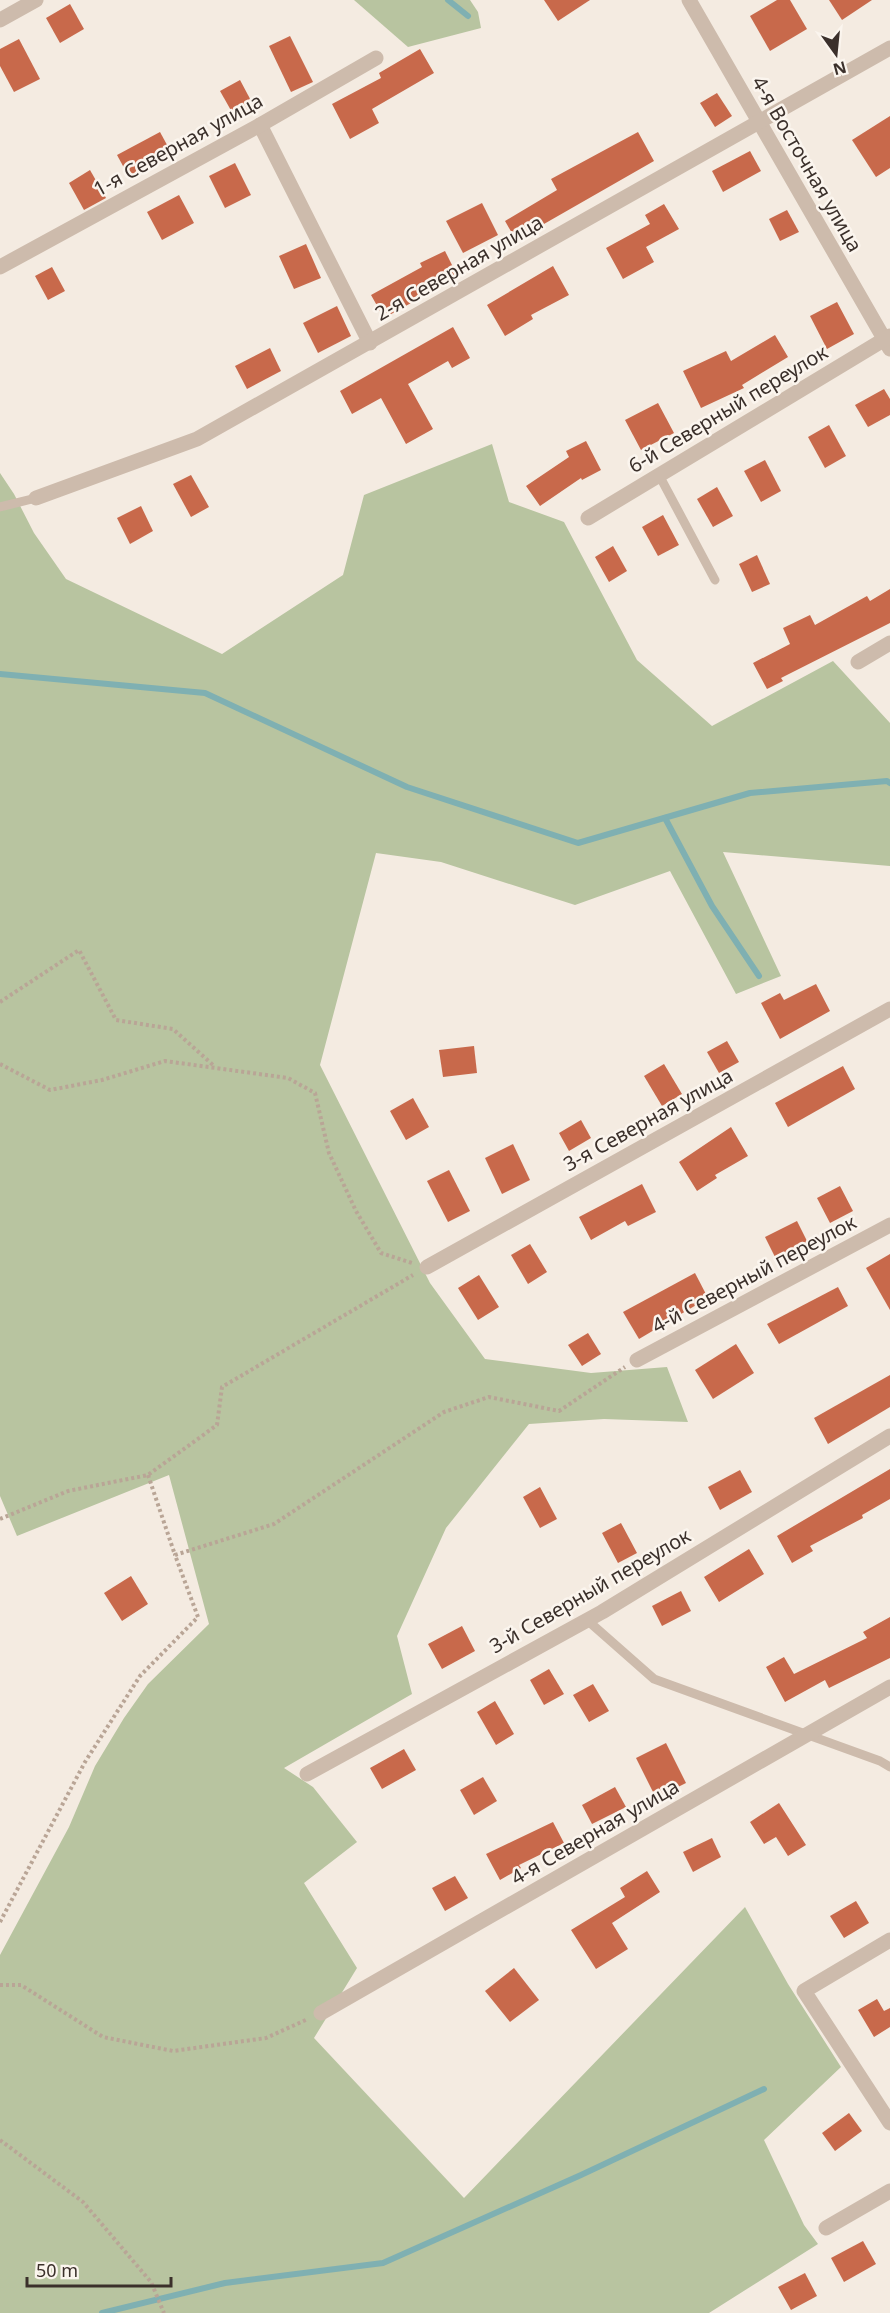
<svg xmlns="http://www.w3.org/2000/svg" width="890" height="2313" viewBox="0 0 890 2313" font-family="'Noto Sans',sans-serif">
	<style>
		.green { fill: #b8c4a0 }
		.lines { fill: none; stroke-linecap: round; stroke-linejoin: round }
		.stream { stroke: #7fb0b2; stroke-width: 6 }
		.building { fill: #c8694b }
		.path { stroke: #b9a596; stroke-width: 4; stroke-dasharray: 3 3; stroke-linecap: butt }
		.lane { stroke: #cdbbac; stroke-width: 9 }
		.street { stroke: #cdbbac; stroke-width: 15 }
		.labels { text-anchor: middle; stroke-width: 5; stroke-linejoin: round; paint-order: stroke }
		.street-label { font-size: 20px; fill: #3b302b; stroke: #fbf5ee }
	</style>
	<rect width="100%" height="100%" fill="#f4ebe1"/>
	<g class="green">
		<polygon points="354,0 470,0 478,12 481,28 408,47"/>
		<polygon points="492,444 509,502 564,522 637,660 712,726 833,661 890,723 890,866 723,852 781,976 736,994 670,871 575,905 441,862 376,853 320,1065 430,1283 485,1359 591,1373 667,1367 688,1422 604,1419 529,1424 446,1528 397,1636 412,1694 284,1768 313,1787 357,1842 304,1883 357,1968 314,2038 464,2198 745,1907 788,1984 841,2067 764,2140 804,2225 818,2244 709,2313 0,2313 0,1955 69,1827 95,1766 124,1718 148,1684 209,1624 169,1475 17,1536 0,1496 0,473 14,494 34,533 66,579 222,654 343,575 364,495"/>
	</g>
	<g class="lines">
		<g class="stream">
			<polyline points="448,0 468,16"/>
			<polyline points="0,674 205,693 407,787 578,843 750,793 887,781 890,783"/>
			<polyline points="665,818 712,906 759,976"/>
			<polyline points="102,2313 225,2283 383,2263 581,2175 764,2089"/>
		</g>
	</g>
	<g class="building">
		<polygon points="544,0 590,0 558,21"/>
		<polygon points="777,0 790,0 807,29 770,51 750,16"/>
		<polygon points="829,0 872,0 842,20"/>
		<polygon points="70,4 84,29 60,43 46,18"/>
		<polygon points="290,36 313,82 291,92 269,46"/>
		<polygon points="19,39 40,79 14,92 0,66 0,49"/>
		<polygon points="420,49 434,73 372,109 379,123 350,139 332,104 381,78 379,73"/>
		<polygon points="240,80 256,110 237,121 220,91"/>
		<polygon points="717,93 732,116 715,127 700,103"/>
		<polygon points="890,116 890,168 876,177 852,140"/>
		<polygon points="160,132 172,154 129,177 117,155"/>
		<polygon points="638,132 654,161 516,240 505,221 557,190 551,179"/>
		<polygon points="750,151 761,171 723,192 712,171"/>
		<polygon points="235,163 251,195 225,208 209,176"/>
		<polygon points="90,170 106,198 84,210 69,183"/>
		<polygon points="179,195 194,223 162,240 147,212"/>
		<polygon points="482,203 498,235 463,253 446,221"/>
		<polygon points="664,204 679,229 646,247 654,262 623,279 606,248 650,224 645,215"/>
		<polygon points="787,210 799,232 780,241 769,219"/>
		<polygon points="306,244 321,278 294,289 279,256"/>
		<polygon points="445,251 458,277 384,318 371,295 422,267 420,263"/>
		<polygon points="553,266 569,295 531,315 533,319 505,336 487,305"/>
		<polygon points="52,267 65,291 48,300 35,276"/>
		<polygon points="837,302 854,334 827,349 810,316"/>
		<polygon points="337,306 351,336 318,353 303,323"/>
		<polygon points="453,327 470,358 452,368 448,361 408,384 433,429 406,444 381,398 352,414 340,391"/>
		<polygon points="775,335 788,357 742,385 744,388 701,408 683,371 726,351 731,361"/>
		<polygon points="270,348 281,371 247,389 235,366"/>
		<polygon points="884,389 890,399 890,415 868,427 855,405"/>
		<polygon points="658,403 674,433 641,450 625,420"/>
		<polygon points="829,425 846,456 825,468 808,437"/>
		<polygon points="586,441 601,470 582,480 581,478 540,506 526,486 569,457 566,451"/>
		<polygon points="765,460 781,491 761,502 744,471"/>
		<polygon points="191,475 209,507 191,517 173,484"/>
		<polygon points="717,487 733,516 713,527 697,499"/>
		<polygon points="141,506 153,531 130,544 117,518"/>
		<polygon points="663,515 679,545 658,556 642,527"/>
		<polygon points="613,546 627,571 609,582 595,557"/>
		<polygon points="757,555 770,584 752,592 739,564"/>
		<polygon points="890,589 890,623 781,678 783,681 767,689 753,663 790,644 783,628 810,615 815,625 867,596 870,601"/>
		<polygon points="816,984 830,1011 780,1039 761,1003 780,993 784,1000"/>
		<polygon points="727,1041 739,1062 719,1073 707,1052"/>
		<polygon points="474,1046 477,1073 443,1077 439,1050"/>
		<polygon points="664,1064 682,1094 662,1106 644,1076"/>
		<polygon points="843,1066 855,1089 788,1127 775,1103"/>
		<polygon points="413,1098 429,1127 406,1140 390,1111"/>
		<polygon points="581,1120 591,1138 569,1151 559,1133"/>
		<polygon points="731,1127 748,1156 715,1175 717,1178 697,1191 679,1162"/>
		<polygon points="513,1144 530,1180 502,1194 485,1158"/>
		<polygon points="449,1170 470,1211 448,1222 427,1181"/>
		<polygon points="642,1184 656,1212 628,1226 625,1221 591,1240 579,1217"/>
		<polygon points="840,1186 853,1211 830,1223 817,1198"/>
		<polygon points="797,1221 809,1245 777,1261 765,1237"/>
		<polygon points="530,1244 547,1272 528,1284 511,1255"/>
		<polygon points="890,1254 890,1310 866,1268"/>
		<polygon points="695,1273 708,1298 639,1339 623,1312"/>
		<polygon points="479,1275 499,1307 478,1320 458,1288"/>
		<polygon points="838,1287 848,1306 779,1344 767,1324"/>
		<polygon points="588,1333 601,1354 582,1366 568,1345"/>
		<polygon points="736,1344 754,1373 713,1399 695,1370"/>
		<polygon points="890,1375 890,1407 828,1444 814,1418"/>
		<polygon points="890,1469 890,1499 862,1515 863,1518 810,1546 813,1551 792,1563 777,1536"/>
		<polygon points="740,1470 752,1492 720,1510 708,1487"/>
		<polygon points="540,1487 557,1519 540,1528 523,1497"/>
		<polygon points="621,1523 637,1553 618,1563 602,1533"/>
		<polygon points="749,1549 764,1574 719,1602 704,1577"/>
		<polygon points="131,1576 148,1604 122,1621 104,1593"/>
		<polygon points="681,1591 691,1611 662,1626 652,1606"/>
		<polygon points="890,1617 890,1658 829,1688 825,1680 785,1702 766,1667 784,1657 794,1674 867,1638 863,1632"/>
		<polygon points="462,1626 475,1651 442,1669 428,1644"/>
		<polygon points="549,1669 564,1694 544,1705 530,1680"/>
		<polygon points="593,1684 609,1711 589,1722 573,1695"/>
		<polygon points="495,1701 514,1734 496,1745 477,1712"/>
		<polygon points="666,1743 686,1783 656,1798 636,1758"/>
		<polygon points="404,1749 416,1770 382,1789 370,1768"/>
		<polygon points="483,1777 497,1801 474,1815 460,1790"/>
		<polygon points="615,1787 626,1807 592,1824 582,1805"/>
		<polygon points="779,1803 806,1845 788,1856 776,1837 764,1844 750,1822"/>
		<polygon points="553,1822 564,1843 519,1865 521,1868 500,1880 486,1854"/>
		<polygon points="712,1838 721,1857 693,1872 683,1852"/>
		<polygon points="647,1871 660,1892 612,1923 628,1949 596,1969 571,1930 625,1897 620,1888"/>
		<polygon points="455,1876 468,1898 445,1911 432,1888"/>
		<polygon points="856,1901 869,1923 844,1938 830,1916"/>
		<polygon points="514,1968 539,2000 510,2022 485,1991"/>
		<polygon points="877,1999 884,2011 890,2008 890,2027 874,2037 858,2010"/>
		<polygon points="849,2113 862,2131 835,2151 822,2133"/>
		<polygon points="863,2241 876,2264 844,2282 831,2258"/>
		<polygon points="805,2273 817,2296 791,2310 778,2287"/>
	</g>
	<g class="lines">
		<g class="path">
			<polyline points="0,1002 79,950 116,1020 173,1029 214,1066"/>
			<polyline points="0,1064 50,1090 102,1080 165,1061 288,1078 315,1093 329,1153 356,1211 381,1253 412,1263"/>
			<polyline points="148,1475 175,1555"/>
			<polyline points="0,1519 68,1491 148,1475 217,1425 222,1387 413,1275"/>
			<polyline points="0,1922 85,1762 140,1676 198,1617 175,1555 274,1524 444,1412 489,1397 559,1411 625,1367"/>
			<polyline points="0,1985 21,1985 103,2037 173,2051 266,2038 308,2019"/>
			<polyline points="0,2140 83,2202 151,2282 164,2313"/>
		</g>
		<g class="lane">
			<polyline points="659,475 715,580"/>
			<polyline points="0,507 36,498"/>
			<polyline points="587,1620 654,1679 880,1761 890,1767"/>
		</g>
		<g class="street">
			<polyline points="689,0 890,349"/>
			<polyline points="0,20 36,0"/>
			<polyline points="260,125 370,343"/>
			<polyline points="0,267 260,125 376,58"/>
			<polyline points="36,498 197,439 890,48"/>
			<polyline points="588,518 890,336"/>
			<polyline points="858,662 890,643"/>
			<polyline points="427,1267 890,1009"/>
			<polyline points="637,1360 890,1225"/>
			<polyline points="307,1774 602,1612 890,1436"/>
			<polyline points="890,1940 804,1991 890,2123"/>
			<polyline points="321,2013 890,1687"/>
			<polyline points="826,2228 890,2191"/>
		</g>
	</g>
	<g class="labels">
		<g class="street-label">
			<text transform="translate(178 145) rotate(-29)" y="7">1-я Северная улица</text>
			<text transform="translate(807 164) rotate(60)" y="7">4-я Восточная улица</text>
			<text transform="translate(459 268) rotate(-30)" y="7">2-я Северная улица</text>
			<text transform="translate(728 409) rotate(-31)" y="7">6-й Северный переулок</text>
			<text transform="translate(648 1120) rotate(-29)" y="7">3-я Северная улица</text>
			<text transform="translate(754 1274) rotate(-28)" y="7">4-й Северный переулок</text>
			<text transform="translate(590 1591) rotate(-30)" y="7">3-й Северный переулок</text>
			<text transform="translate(595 1832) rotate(-30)" y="7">4-я Северная улица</text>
		</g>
	</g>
	<g transform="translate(836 54) rotate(165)" stroke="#fbf5ee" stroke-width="4.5" paint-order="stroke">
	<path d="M0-4.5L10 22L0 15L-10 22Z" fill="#3b302b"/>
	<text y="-9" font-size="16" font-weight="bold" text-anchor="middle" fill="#3b302b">N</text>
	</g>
	<path d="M27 2277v9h144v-9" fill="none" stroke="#3b302b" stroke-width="3"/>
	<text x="36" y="2277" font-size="18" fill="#3b302b" stroke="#fbf5ee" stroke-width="4.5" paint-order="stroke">50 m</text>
</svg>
